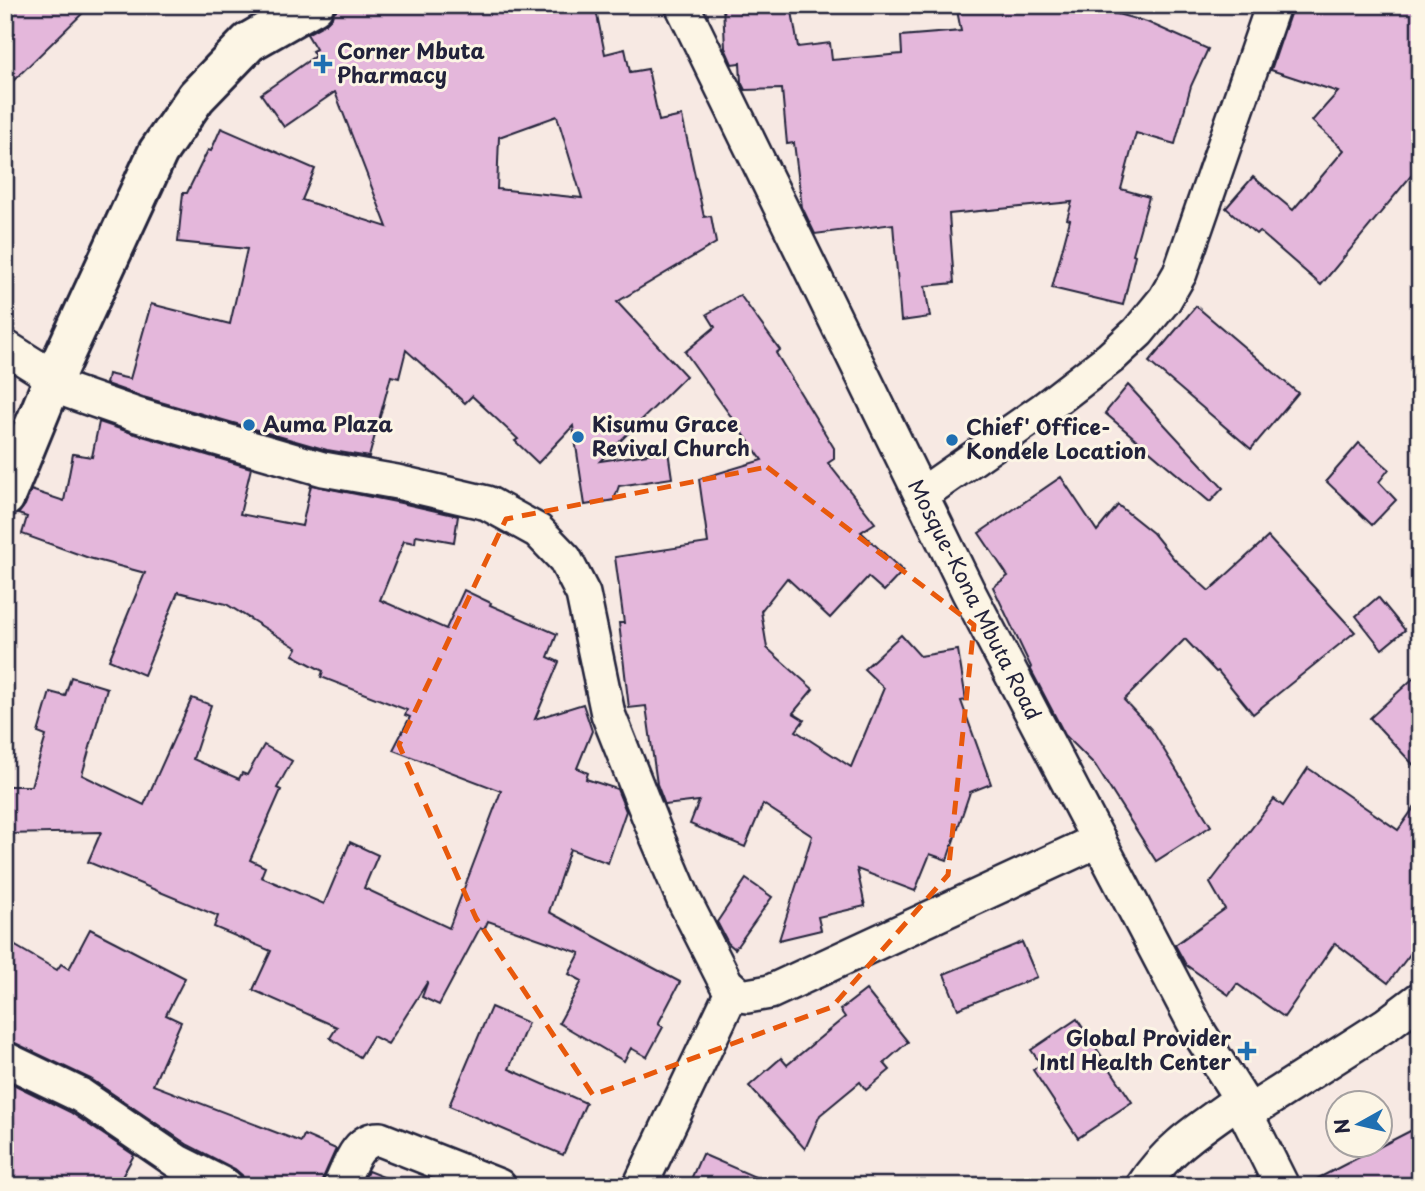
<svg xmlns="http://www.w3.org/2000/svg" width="1425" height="1191" viewBox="0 0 1425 1191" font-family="'Playpen Sans',sans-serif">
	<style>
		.building { fill: #e4b7db; stroke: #22223b; stroke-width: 2; fill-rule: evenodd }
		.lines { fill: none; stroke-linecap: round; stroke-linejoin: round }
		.street-casing { stroke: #22223b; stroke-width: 38 }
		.secondary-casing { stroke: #22223b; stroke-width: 44 }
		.street { stroke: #fcf5e5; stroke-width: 33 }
		.secondary { stroke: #fcf5e5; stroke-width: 38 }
		.marked { fill: none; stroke: #e8590c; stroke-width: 5; stroke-dasharray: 14 9; stroke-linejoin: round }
		.poi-dot { fill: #1f6fb2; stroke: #fcf5e5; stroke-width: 2.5 }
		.labels { text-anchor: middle; stroke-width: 6; stroke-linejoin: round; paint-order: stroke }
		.poi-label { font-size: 21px; font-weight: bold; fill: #22223b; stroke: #fcf5e5; text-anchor: start }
		.street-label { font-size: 21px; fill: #22223b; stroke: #fcf5e5 }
	</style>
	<rect width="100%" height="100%" fill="#f7e9e3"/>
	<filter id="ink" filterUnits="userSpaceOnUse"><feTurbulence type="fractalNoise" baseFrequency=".0143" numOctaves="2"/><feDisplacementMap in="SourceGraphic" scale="14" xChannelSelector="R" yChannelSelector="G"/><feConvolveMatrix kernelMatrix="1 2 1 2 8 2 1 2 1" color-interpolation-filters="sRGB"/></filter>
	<g filter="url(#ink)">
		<g class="building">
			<polygon points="5,5 91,5 5,89"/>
			<path d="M344,5H595L605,54L625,49L630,72L648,69L659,121L682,116L704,217L711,216L716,243L617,302L686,376L600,461L668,451L672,478L619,486L614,500L585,505L573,426L538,463L515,441L518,439L472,396L465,403L406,350L399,378L391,376L369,457L327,450L143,397L106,384L108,374L130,379L151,304L230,324L247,249L178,242L183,193H187L208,150L211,151L221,128L315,169L302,200L387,227L335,92L284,127L261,94L315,56L312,51L316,49L307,34L325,24L332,17L334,12ZM557,116L582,198L497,189L499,137Z"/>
			<polygon points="723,5 791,5 798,47 830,43 832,60 902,54 901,36 961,31 956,5 1084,5 1147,22 1208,49 1191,86 1175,144 1136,133 1121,189 1149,197 1133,254 1135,255 1123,305 1052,288 1070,220 1067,219 1072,202 949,214 954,283 925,286 930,317 901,321 893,224 815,234 802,207 794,143 787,144 782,89 745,90 741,82 740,63 732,64 725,48"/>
			<polygon points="1292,5 1420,5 1420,165 1321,285 1259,231 1256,234 1226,208 1253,177 1293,210 1344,150 1312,121 1338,92 1271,70 1291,11"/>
			<polygon points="740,295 780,350 776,353 834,448 834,459 828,463 875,523 861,532 903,571 884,591 868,577 830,618 787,578 761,611 767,648 813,689 793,713 804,720 796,731 851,767 884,688 864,669 901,635 920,656 958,650 966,700 961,701 991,784 970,792 947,860 930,854 915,891 857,869 865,906 818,917 821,930 779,940 812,836 763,804 745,847 690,824 699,801 665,805 657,784 646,706 629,708 619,623 624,623 615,557 708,543 699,479 762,460 685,352 715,327 707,314"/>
			<polygon points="1196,306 1298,393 1251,449 1149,362"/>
			<polygon points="1128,385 1223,488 1210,502 1105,413"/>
			<polygon points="99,422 132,433 251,468 240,514 302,526 311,485 401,503 458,516 454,542 416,535 415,543 404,541 380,600 446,629 464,590 491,603 490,605 557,634 548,657 559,662 535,719 583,704 592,731 577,768 588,773 586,779 617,789 626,811 608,863 570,849 549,912 680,982 658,1024 663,1027 647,1057 631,1048 624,1061 559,1023 582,981 569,974 580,953 488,921 484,930 480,928 439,1005 422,997 428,981 388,1044 373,1036 360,1057 330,1038 337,1027 253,990 271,951 214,927 218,916 88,862 101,832 5,834 5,786 31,786 46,736 38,733 50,692 65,696 71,677 107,688 82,775 144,805 192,698 211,705 193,759 239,779 242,773 247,775 264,745 292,761 277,788 281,790 250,860 265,867 261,877 324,904 350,842 378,855 364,888 449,928 501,791 393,750 410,717 405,715 407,710 321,677 323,671 293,655 297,648 226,604 178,592 144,675 109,660 145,573 89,558 22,534 27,517 18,514 25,505 31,490 64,501 73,454 92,457"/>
			<polygon points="1359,443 1389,469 1379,482 1396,500 1372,525 1326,481"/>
			<polygon points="1061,477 1097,531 1118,505 1153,533 1174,559 1209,591 1268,537 1355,632 1253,714 1218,671 1216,672 1185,639 1124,700 1151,729 1211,826 1156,861 1095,765 1065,735 1030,668 1031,667 993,587 1008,576 979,533"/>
			<polygon points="1378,597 1405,630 1382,649 1356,616"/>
			<polygon points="1420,672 1420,772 1370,718"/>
			<polygon points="1308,768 1398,830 1420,799 1420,941 1388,983 1335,943 1284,1017 1237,984 1229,995 1186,965 1175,945 1225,909 1210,883 1274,799 1283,806"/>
			<polygon points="746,879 772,897 735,949 728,943 717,922"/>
			<polygon points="90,929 185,978 166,1015 181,1022 153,1085 301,1142 304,1135 336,1149 323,1178 321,1186 259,1186 244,1180 242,1175 235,1169 188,1145 91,1079 13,1042 5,1040 5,940 57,970 61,964 69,969"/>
			<polygon points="1022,942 1037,977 958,1009 944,974"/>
			<polygon points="866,990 908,1042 884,1063 890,1070 866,1090 860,1082 820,1115 805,1149 749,1086 781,1058 787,1065 845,1017 840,1010"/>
			<polygon points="491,1007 528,1023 509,1069 586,1103 563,1155 449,1106"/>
			<polygon points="1077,1019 1132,1102 1078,1138 1033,1070 1041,1064 1031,1050"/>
			<polygon points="5,1080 70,1112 134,1155 117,1186 5,1186"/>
			<polygon points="1420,1126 1420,1176 1400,1186 1303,1186"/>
			<polygon points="702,1154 776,1186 688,1186"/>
			<polygon points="368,1171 401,1184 401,1186 361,1186"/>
		</g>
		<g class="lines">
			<defs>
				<g id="street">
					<polyline points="682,5 968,591 1200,1034 1241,1099 1246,1114 1282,1186"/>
					<polyline points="5,347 54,378"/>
					<polyline points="51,385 137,415 323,469 397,482 487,503 538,531 565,559 583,594 608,714 655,832 684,900 726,983 739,995 747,996 770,992 1099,840"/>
					<polyline points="921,495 1044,409 1110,358 1138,332 1165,299 1180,273 1273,5"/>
					<polyline points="5,1059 80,1095 178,1162 226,1186"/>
					<polyline points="1246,1114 1387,1024 1420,999"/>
					<path d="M340,1186C349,1168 356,1138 380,1139L499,1186"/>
					<polyline points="640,1186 733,990"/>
					<path d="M1143,1186C1167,1148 1205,1125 1241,1099"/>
				</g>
				<polyline id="secondary" points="5,497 56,373 158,152 196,97 249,42 314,5"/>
			</defs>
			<use href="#street" class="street-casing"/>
			<use href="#secondary" class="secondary-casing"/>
			<use href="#street" class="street"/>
			<use href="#secondary" class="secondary"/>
		</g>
	</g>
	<path class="marked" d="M767,467L974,625L948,875L832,1007L593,1095L476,918L399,745L506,519Z"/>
	<g class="poi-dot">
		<path d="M319.5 53.5h7v7h7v7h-7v7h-7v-7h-7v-7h7z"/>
		<circle cx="249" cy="425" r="7"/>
		<circle cx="578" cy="437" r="7"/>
		<circle cx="952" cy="440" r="7"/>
		<path d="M1243.5 1040.5h7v7h7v7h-7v7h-7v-7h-7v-7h7z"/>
	</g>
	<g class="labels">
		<g class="poi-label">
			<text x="337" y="59">Corner Mbuta<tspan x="337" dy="24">Pharmacy</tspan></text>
			<text x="263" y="432">Auma Plaza</text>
			<text x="592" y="432">Kisumu Grace<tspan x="592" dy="24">Revival Church</tspan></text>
			<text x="966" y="435">Chief' Office-<tspan x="966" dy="24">Kondele Location</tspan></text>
			<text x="1231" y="1046" text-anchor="end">Global Provider<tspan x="1231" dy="24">Intl Health Center</tspan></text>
		</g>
		<g class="street-label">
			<text transform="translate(974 600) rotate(63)" y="7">Mosque-Kona Mbuta Road</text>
		</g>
	</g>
	<rect width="1425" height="1191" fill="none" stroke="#fcf5e5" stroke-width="28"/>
	<rect x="14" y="14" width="1397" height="1163" fill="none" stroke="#22223b" stroke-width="2.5" filter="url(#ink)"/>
	<g transform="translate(1359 1124) rotate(262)"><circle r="33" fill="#fcf5e5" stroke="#a5a1a1" stroke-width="2"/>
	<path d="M0-5L12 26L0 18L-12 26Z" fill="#1f6fb2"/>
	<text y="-10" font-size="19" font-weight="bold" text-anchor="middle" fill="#22223b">N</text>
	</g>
</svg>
